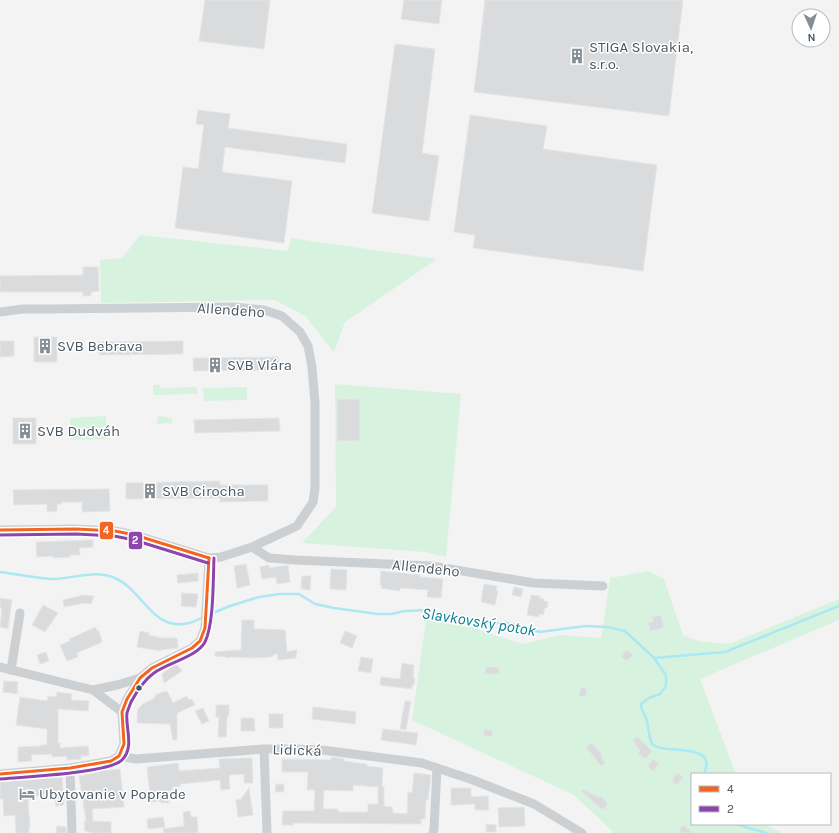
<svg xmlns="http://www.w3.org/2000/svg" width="839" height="833" viewBox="0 0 839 833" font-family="Karla,sans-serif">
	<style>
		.green { fill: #d7f3e0 }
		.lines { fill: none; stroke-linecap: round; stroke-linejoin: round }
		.stream { stroke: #aae8f2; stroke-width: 2.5 }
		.building { fill: #dadbdc; stroke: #e5e5e6; fill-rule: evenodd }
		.street { stroke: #cdd0d2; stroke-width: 9 }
		.bus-1-casing { stroke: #fff; stroke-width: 6 }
		.bus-2-casing { stroke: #fff; stroke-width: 6 }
		.bus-1 { stroke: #f26522; stroke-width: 3 }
		.bus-2 { stroke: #8e44ad; stroke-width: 3 }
		.bus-dot { fill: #495762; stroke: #fff; stroke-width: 1.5 }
		.labels { text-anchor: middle; stroke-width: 3; stroke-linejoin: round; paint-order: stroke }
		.poi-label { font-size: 15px; fill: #495762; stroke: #fff; text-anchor: start }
		.street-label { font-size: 15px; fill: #495762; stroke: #fff }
		.water-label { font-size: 16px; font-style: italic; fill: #067d90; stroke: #fff }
		.line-badge { stroke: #fff; stroke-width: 1.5 }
		.badge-label { font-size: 11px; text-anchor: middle; font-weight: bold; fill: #fff }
	</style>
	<rect width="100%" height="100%" fill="#f4f3f3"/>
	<g class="green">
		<polygon points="140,235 288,251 291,238 437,259 345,322 334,352 305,316 275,300 101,303 100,260 122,258"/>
		<polygon points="335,384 461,394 446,557 424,552 302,543 336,507"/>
		<polygon points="153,385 160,385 161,388 197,387 198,394 153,395"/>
		<polygon points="247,387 247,400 204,401 203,388"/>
		<polygon points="106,416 107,439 71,440 70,418"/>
		<polygon points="159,416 172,418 172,423 157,424 157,419"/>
		<polygon points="649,571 664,579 683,635 699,641 729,644 839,599 839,620 700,679 736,774 692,774 692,824 764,824 782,833 614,833 574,795 412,720 426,620 473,628 523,644 560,635 601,638 610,578"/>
	</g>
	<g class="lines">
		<g class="stream">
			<path d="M0,572C17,574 35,578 52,579C73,579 95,569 115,578C143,590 152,632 189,623C194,622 199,619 203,617"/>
			<path d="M208,615L230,606L259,597L280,594H299L315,604L334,608L378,614H391L405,611L425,610L488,623H506L521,626L540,632L585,626L607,627L625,631L654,658L666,675V686L660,694L649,698L641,704C641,711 644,712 646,718C649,727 648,735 652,744C654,745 657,748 660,748C677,751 717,746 704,774"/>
			<polyline points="654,658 725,652 839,606"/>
			<polyline points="735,824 766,833"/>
		</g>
	</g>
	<g class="building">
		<polygon points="205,0 270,0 264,49 199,41"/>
		<polygon points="404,0 442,0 439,24 401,19"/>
		<polygon points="485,0 683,0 669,116 474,92"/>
		<polygon points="395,44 435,49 422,153 439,156 429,221 372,213"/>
		<polygon points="198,110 230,114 228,128 347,144 345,163 225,147 222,172 292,181 284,243 175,228 183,167 198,169 204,125 196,124"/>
		<polygon points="470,115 547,126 543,149 657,165 643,271 473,248 475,235 454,232"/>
		<polygon points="83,267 98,267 99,291 91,292 91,296 83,296 83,292 0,292 0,276 83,275"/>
		<rect x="34" y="337" width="23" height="25"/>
		<polygon points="0,341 14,341 14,356 0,357"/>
		<polygon points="183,341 183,354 99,355 99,342"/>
		<polygon points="278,357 279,370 194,371 193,358"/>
		<rect x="337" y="399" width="23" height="42"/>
		<rect x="13" y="418" width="23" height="26"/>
		<polygon points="279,418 280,431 195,433 194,420"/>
		<polygon points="220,481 220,485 268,485 268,501 220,502 220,498 126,499 126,483"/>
		<polygon points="109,489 110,511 82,512 82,502 62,502 62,504 57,504 57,511 47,512 47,504 14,505 13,490"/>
		<polygon points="93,540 93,547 79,548 80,555 70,555 70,557 53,558 53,556 37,557 36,542"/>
		<polygon points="246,564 250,585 237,588 234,566"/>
		<polygon points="269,565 269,568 288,565 290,582 277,584 276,577 262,579 260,567"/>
		<polygon points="331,569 347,570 346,590 330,589"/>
		<polygon points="381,571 420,575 420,577 443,579 441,598 427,597 428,590 400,588 400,591 381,588 382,585 380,585"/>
		<polygon points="198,573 198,581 178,583 177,575"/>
		<polygon points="302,576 311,576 310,590 301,589"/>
		<polygon points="484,584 497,586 496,590 498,591 495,605 481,602"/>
		<polygon points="514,587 523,589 521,597 512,595"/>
		<polygon points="182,593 198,594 196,607 181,606"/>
		<polygon points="83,595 94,596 91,604 84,603 64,607 63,600"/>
		<polygon points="531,595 540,596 539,598 544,599 544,601 548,602 547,608 545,608 543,615 539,614 539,617 527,615"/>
		<polygon points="0,598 12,600 8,629 0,627 2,608 0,608"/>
		<polygon points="43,605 58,613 45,632 32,625"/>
		<polygon points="661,615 664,628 650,631 648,623 653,622 652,617"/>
		<polygon points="242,620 254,620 254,629 257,629 285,630 287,652 297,650 296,658 278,660 277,653 271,657 251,658 233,657 226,658 226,657 215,656 215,652 241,650"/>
		<polygon points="96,627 97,631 99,631 102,642 77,653 78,657 67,661 60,645 70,641 69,639"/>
		<polygon points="140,631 149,633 149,635 162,638 177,638 178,648 160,650 160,651 137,647"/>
		<polygon points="345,631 357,636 352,648 340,643"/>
		<polygon points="627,650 633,655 627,661 621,657"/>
		<polygon points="46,652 49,661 40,664 37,655"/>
		<polygon points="361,657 373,659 371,673 358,671"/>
		<polygon points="176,663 182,671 164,683 162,674"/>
		<polygon points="402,663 414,665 413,678 415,678 414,685 412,685 412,689 380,685 381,677 400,679"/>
		<polygon points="486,667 499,667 499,674 485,674"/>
		<polygon points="4,681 18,682 17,694 3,692"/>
		<polygon points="581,687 587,689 585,697 579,696"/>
		<polygon points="167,691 173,703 187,696 189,700 192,699 195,705 177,713 177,739 173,740 170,724 137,723 138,709 143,704 153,699 157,694"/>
		<polygon points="57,692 72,694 71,700 89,701 88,711 58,709 58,743 60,743 60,748 88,746 89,756 81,756 81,759 67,760 66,756 52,757 52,754 31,755 32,761 18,762 18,747 41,746 41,745 47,745 47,729 16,725 20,697 47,701 48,696 56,697"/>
		<polygon points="405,701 411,701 406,730 400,729"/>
		<polygon points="216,705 229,705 229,715 227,717 226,737 218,737 219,716 216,718"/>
		<polygon points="313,707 356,712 355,724 312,719"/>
		<polygon points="203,708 209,721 202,724 195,711"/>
		<rect x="269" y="714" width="14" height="14"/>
		<polygon points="241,718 254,718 255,731 241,731"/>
		<polygon points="383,729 418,733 416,745 381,740"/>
		<polygon points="485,729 493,731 492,737 483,735"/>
		<polygon points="638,737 652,751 645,759 638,753 640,751 633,740"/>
		<polygon points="592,743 602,755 601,756 605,763 601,766 586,747"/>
		<path d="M331,757L344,759V761L367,764V766L383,768L382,787H384V806L392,807L393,813L407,814L408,792L412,793L414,773L431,775L428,800H426L425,819H421V824L293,823V825H282L283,811H314L315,790H307L308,772H282V759L331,760ZM353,785L379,787H378V804H368V812H338V809H323L324,790L353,791Z"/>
		<polygon points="252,758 253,783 244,783 244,774 229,775 230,789 221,790 220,780 180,784 180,787 172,787 173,790 168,791 169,803 161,803 161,801 151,802 147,767 178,763 179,771 220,768 219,759"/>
		<polygon points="653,759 659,763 653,771 648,766"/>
		<polygon points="120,769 124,807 92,809 93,821 111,822 111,833 94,833 85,831 84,821 86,821 79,776 100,772 100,771"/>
		<polygon points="677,773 683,777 677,785 672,781"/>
		<polygon points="62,777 64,805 56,806 54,793 34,797 34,800 28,800 30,828 29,828 29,833 16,833 15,815 4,816 3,799 0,799 0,782"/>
		<polygon points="276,784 284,784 284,792 275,792"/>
		<polygon points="249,788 253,815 238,817 236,800 241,799"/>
		<polygon points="451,788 471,788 471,797 488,796 489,810 475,810 475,804 451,805"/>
		<polygon points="583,789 599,798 601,796 607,802 607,805 603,810 581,791"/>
		<polygon points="524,807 525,826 499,827 498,808"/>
		<polygon points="190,811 191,817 197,817 198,833 164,833 163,829 184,826 183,812"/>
		<polygon points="163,817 165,827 148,829 147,819"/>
		<polygon points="486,824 496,825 496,832 486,832"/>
		<polygon points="683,825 693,833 682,833 679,830"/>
		<polygon points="57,826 66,827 66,833 56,833"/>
	</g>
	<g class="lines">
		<g class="street">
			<polyline points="0,312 23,309 47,309 234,307 264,310 282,316 300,332 308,346 312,367 315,403 315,488 313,502 297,526 252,547"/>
			<polyline points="0,530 76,529 115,531 135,535 209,558 221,557 252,547 269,558 295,560 432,566 534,583 603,586"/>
			<polyline points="0,667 93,690 117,685 140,678"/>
			<polyline points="11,670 20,613"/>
			<polyline points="93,690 122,712"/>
			<polyline points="264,749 267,833"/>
			<polyline points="119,756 136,759 264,749 294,749 322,750 422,763 473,780 534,804 582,833"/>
			<polyline points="70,768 72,833"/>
			<polyline points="0,774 70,768 111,761 119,756 124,744 122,712 127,699 140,678 152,668 192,648 200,641 205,628 209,558"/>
			<polyline points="433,833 434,829 437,768"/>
		</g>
		<defs>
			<g id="bus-1">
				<polyline points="0,530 76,529 115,531 135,535 209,558"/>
				<polyline points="0,774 70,768 111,761 119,756 124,744 122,712 127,699 140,678 152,668 192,648 200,641 205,628 209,558"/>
			</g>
			<g id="bus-2">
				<polyline points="0,535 76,534 114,536 134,540 208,563"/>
				<path d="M0,779C23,777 109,773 122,760C135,747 125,727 127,713C128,709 130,705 131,702C137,691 144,680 154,673C167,663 197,657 205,642C214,623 213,581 214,558"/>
			</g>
		</defs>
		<use href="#bus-1" class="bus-1-casing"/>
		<use href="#bus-2" class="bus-2-casing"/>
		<use href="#bus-1" class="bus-1"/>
		<use href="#bus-2" class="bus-2"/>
	</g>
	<defs>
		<symbol id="building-bare" viewBox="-9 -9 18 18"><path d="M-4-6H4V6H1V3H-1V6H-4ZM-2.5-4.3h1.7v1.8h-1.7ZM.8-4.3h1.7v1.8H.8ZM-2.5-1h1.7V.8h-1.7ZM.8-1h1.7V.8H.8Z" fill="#858e95" stroke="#fff" stroke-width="2.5" paint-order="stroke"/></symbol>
		<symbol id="hotel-bare" viewBox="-9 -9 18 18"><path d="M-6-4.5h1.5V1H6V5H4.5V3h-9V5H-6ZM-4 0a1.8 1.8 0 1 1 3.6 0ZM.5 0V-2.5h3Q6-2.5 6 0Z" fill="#858e95" stroke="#fff" stroke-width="2.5" paint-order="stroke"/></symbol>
	</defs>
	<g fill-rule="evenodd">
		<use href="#building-bare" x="566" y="45" width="22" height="22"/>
		<use href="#building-bare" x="34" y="335" width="22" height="22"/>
		<use href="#building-bare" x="204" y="354" width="22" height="22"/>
		<use href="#building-bare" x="14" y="420" width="22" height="22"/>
		<use href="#building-bare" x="139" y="480" width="22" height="22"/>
		<use href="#hotel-bare" x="16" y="783" width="22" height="22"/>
	</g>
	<circle class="bus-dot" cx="139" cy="688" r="3.5"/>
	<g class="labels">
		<g class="poi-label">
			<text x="589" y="52">STIGA Slovakia,<tspan x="589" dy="17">s.r.o.</tspan></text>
			<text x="57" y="351">SVB Bebrava</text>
			<text x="227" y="370">SVB Vlára</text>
			<text x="37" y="436">SVB Dudváh</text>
			<text x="162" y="496">SVB Cirocha</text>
			<text x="39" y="799">Ubytovanie v Poprade</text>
		</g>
		<g class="street-label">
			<text transform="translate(231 310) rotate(4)" y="5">Allendeho</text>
			<text transform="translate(426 568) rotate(6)" y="5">Allendeho</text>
			<text transform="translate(297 750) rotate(2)" y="5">Lidická</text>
		</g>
		<g class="water-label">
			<text transform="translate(479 621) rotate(9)" y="6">Slavkovský potok</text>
		</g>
	</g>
	<g class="line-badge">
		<rect x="99" y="521" width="15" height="19" rx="4" fill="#f26522"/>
		<rect x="128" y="531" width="15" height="19" rx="4" fill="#8e44ad"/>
	</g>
	<g class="badge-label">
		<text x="106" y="534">4</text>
		<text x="135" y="544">2</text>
	</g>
	<rect x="691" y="773" width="140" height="52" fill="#ffffff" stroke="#b6bcc0"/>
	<rect x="699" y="786" width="20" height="6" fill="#f26522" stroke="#b6bcc0"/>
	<text x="727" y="793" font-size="12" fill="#495762">4</text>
	<rect x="699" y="806" width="20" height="6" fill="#8e44ad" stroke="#b6bcc0"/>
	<text x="727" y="813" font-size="12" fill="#495762">2</text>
	<g transform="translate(811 28) rotate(177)"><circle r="19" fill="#ffffff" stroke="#b6bcc0"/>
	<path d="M0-3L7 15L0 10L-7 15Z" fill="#858e95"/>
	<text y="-6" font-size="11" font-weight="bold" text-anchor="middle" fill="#495762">N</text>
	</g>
</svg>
